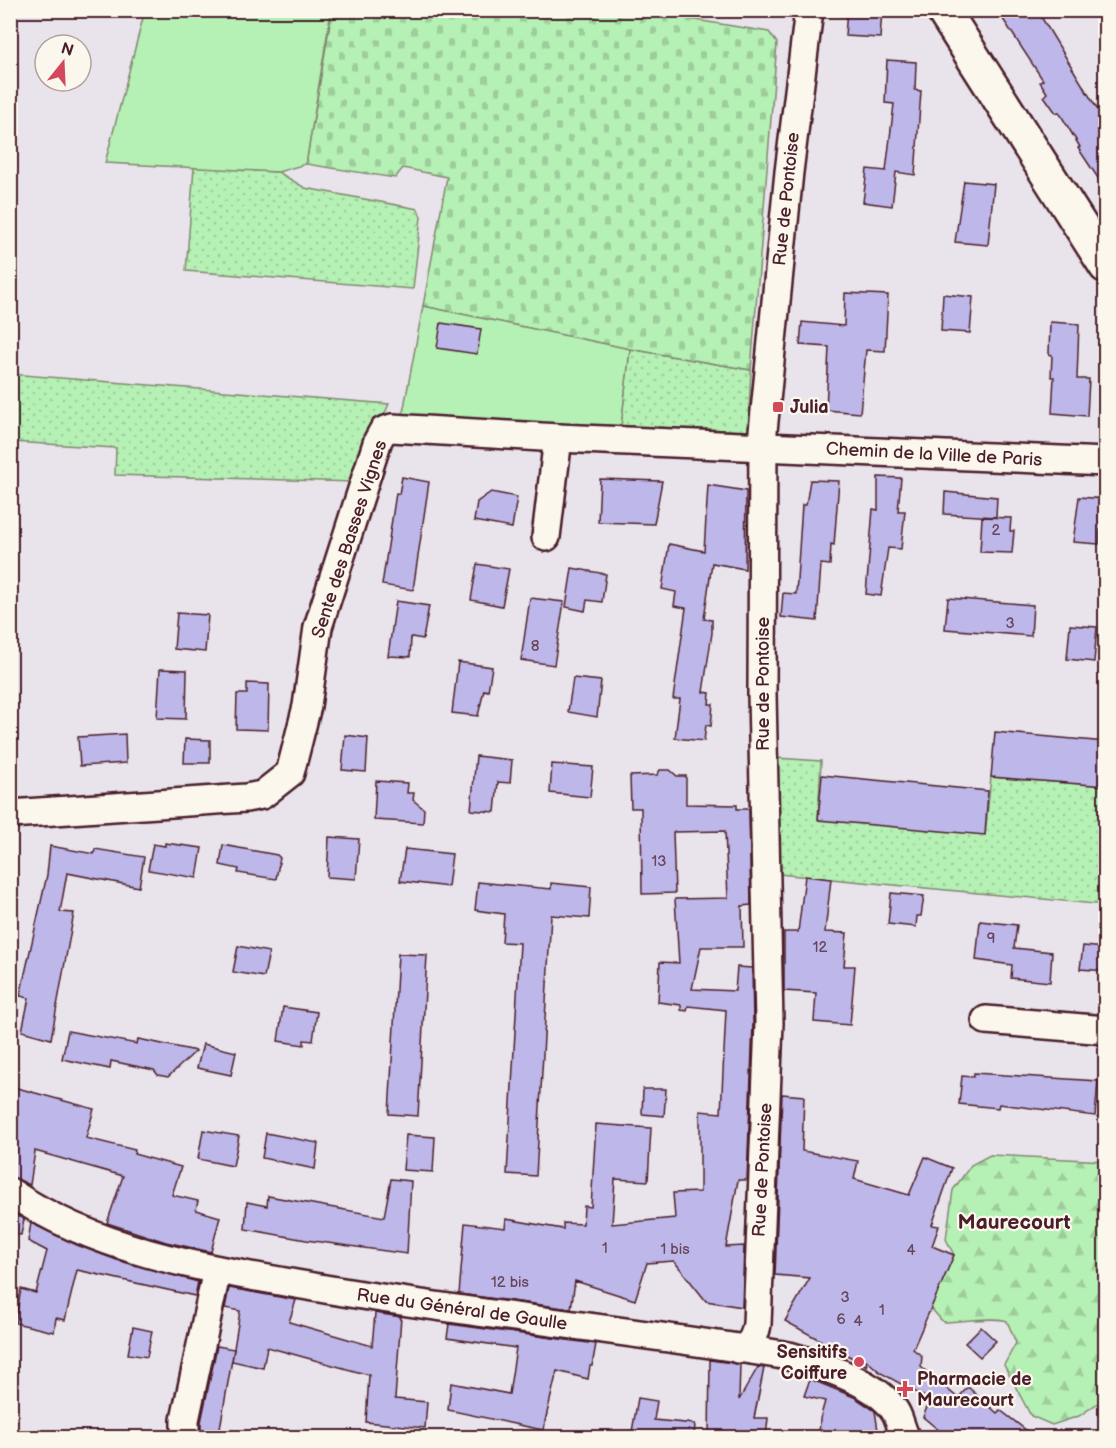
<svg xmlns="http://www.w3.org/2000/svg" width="1116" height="1448" viewBox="0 0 1116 1448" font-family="'Balsamiq Sans',sans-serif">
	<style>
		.grass { fill: url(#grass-dots); stroke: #808870; stroke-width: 1.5 }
		.forest { fill: url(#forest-firs); stroke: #808870; stroke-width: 1.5 }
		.cemetery { fill: url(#cemetery-stones); stroke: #808870; stroke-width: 1.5 }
		.green { fill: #b5f0b4; stroke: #808870; stroke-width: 1.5 }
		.building { fill: #beb7e9; stroke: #4a1f2b; stroke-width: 1.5 }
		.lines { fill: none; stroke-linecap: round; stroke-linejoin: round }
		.street-casing { stroke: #4a1f2b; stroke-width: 32 }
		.secondary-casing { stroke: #4a1f2b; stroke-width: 38 }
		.street { stroke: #fbf7ec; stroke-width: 27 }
		.secondary { stroke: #fbf7ec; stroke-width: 33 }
		.poi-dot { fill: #d1495b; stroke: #fbf7ec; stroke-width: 2 }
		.labels { text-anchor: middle; stroke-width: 4.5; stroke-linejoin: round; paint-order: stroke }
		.number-label { font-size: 15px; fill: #67455a }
		.street-label { font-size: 18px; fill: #4a1f2b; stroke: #fbf7ec }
		.poi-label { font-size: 18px; font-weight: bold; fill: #4a1f2b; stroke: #fbf7ec; text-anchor: start }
		.quarter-label { font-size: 21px; font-weight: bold; fill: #4a1f2b; stroke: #fbf7ec }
	</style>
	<defs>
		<pattern id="grass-dots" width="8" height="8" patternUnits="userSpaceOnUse" patternTransform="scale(1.5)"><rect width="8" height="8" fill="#b5f0b4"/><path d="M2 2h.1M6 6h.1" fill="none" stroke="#9dcd9b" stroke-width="1.8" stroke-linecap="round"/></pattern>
		<pattern id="forest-firs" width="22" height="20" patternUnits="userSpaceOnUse" patternTransform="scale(1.5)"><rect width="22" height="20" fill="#b5f0b4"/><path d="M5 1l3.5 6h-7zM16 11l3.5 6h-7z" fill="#9dcd9b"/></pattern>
		<pattern id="cemetery-stones" width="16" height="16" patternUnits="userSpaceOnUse" patternTransform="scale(1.5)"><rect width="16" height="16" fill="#b5f0b4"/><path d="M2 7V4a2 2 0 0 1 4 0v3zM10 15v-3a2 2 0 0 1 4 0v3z" fill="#9dcd9b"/></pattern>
	</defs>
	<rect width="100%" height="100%" fill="#e9e4eb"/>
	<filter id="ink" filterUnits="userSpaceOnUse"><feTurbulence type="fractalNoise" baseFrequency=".0167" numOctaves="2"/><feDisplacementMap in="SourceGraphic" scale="12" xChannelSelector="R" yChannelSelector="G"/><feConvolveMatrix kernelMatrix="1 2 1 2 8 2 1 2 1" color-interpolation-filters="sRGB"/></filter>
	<g filter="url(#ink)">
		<g class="grass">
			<polygon points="194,167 278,172 305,188 418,209 421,217 413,289 186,271"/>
			<polygon points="630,349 751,370 748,431 621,426"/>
			<polygon points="10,374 389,404 354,482 115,475 116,448 11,442"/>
			<polygon points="776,758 821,761 818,819 985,834 991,777 1105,786 1105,905 779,874"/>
		</g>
		<path class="forest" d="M990,1155L1105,1161V1398L1079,1416L1052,1425L1031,1416L1004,1365L1016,1343L1007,1321C997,1316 958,1322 943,1322L931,1308L954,1255L946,1239L953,1190L971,1165Z"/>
		<polygon class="cemetery" points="332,11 641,11 769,32 777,43 751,370 630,349 423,306 447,177 403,168 395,178 306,164"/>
		<g class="green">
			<polygon points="145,10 331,11 306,164 278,172 105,163"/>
			<polygon points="423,306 630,349 621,426 402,418"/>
		</g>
		<g class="building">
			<polygon points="847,10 882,10 880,38 845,36"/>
			<polygon points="997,10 1037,10 1099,112 1106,108 1106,190 1078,148 1080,147 1059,112 1056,113 1044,96 1047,93 1040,82 1043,80"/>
			<polygon points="887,60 916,62 915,90 921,91 915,175 896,172 892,206 863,202 867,169 886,171 894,104 885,103"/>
			<polygon points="964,181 994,184 988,245 955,242"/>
			<polygon points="845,293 888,295 885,351 866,350 860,413 826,410 829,347 800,345 802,322 844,326"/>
			<polygon points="943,294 973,297 970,333 941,331"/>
			<polygon points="1050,322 1079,324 1077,379 1089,379 1087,416 1052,413 1054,377 1051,377 1052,355 1049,354"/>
			<polygon points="441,323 481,329 477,354 437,348"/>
			<polygon points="402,477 429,482 413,590 382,585 396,493 399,494"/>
			<polygon points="878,477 901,478 898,511 905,511 901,549 888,548 881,596 866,594 873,509 878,510"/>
			<polygon points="600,479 662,481 654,524 598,522"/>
			<polygon points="810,480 839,481 834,545 831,544 830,565 821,564 817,621 781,617 783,593 796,594 802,505 806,505"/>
			<polygon points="708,485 746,491 745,569 712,563 704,619 712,620 712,633 703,692 710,693 709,704 713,704 711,726 706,725 704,741 675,738 680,699 673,699 686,608 674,606 676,592 662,589 669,544 704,551"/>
			<polygon points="491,492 517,497 512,528 474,521 477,502"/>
			<polygon points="945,492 997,497 996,517 944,514"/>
			<polygon points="1079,497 1106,499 1106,530 1100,530 1099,544 1073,542"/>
			<polygon points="982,517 1011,518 1010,531 1014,531 1012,553 980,552"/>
			<polygon points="477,564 509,569 502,606 471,600"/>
			<polygon points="572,568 606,574 602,602 587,600 585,611 566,607"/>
			<polygon points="530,598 564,602 554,665 521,660"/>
			<polygon points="948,598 1033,605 1031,636 945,629"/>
			<polygon points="396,601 429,606 423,639 411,637 410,657 388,656"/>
			<polygon points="177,613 208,615 205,652 174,649"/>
			<polygon points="1070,625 1097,627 1094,662 1067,659"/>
			<polygon points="458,662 492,667 488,691 484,690 478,716 452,713"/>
			<polygon points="160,669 187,670 186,719 157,718"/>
			<polygon points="573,678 601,681 597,717 568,712"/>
			<polygon points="247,683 269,684 268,730 236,729 237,694 247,694"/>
			<polygon points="995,732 1106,742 1106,786 991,777"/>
			<polygon points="125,734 126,763 80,766 78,737"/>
			<polygon points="345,735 368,738 366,772 342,770"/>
			<polygon points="185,739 210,740 210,763 184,763"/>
			<polygon points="476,756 512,760 510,783 498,782 495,812 471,810"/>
			<polygon points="552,764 593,767 590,797 550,793"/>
			<polygon points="660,770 670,770 677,776 686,776 686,804 737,805 737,809 749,809 751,905 742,906 743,947 701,947 692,989 735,991 737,967 752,968 753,1023 747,1180 738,1180 726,1247 744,1246 742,1307 706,1301 674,1261 647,1263 635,1300 575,1281 571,1309 459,1294 465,1223 505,1228 506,1219 563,1229 563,1223 583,1224 584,1206 591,1207 596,1124 651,1128 648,1181 615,1179 612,1224 675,1218 673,1193 700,1192 700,1111 721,1113 726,1010 688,1006 687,1011 681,1010 681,1005 658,1002 660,962 679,963 675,899 728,898 725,831 673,832 675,893 642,894 641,808 631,808 630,776 657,775"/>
			<polygon points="822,775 988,791 985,835 818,820"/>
			<polygon points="376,781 408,783 407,793 414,793 413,800 424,809 423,823 374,820"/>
			<polygon points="329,837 359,839 356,879 327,877"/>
			<polygon points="165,843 202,848 197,878 148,870 153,844 165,846"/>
			<polygon points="223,845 277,855 280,858 276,879 238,873 239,869 220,865"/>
			<polygon points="50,846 94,854 95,849 144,857 139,887 67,873 60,912 74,913 51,1039 22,1031 29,998 20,996 47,875"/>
			<polygon points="405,849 452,854 448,887 400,881"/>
			<polygon points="805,876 831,879 825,932 847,933 844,966 855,966 850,1025 814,1022 816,993 784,991 784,932 798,932"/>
			<polygon points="478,882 551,889 551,883 591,887 589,918 551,915 536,1176 507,1174 520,943 502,942 504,914 475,910"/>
			<polygon points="891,893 924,896 921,916 917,916 916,927 888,924"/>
			<polygon points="980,921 1017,925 1014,948 1052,952 1050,982 1011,978 1012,965 976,960"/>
			<polygon points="238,946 269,952 264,977 233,972"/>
			<polygon points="1083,946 1106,948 1106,971 1080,969"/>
			<polygon points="398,954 427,955 418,1116 389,1114"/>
			<polygon points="283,1007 317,1012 313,1041 304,1040 304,1045 278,1041"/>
			<polygon points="68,1031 137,1044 138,1039 196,1051 168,1077 158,1075 154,1070 111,1061 110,1069 62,1059"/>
			<polygon points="203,1044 236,1052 231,1075 197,1068"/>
			<polygon points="974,1073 1098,1081 1095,1116 999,1104 998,1108 959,1104 962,1076 973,1077"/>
			<polygon points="10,1086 94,1109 86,1138 135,1150 134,1154 181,1167 172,1195 198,1201 196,1210 220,1217 211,1252 166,1242 107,1223 123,1176 35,1151 30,1185 10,1176"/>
			<polygon points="643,1089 666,1089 664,1116 642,1114"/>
			<polygon points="782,1094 804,1096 802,1151 858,1161 854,1179 909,1195 925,1157 952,1168 932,1225 939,1226 932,1246 954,1255 913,1349 922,1356 921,1367 958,1398 968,1387 997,1413 1000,1410 1035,1437 947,1437 923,1417 930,1400 881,1373 866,1360 867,1366 785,1321 810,1278 775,1275"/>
			<polygon points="203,1130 239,1136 233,1166 198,1159"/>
			<polygon points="266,1133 318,1143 315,1169 262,1158"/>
			<polygon points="406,1135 435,1137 433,1172 403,1170"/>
			<polygon points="391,1179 411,1181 407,1254 306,1240 245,1229 247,1202 267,1206 268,1196 384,1217"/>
			<polygon points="10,1211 24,1219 21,1235 10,1234"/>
			<polygon points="31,1223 77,1245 117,1260 198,1282 195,1296 77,1270 65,1320 56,1318 54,1332 15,1323 21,1289 36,1293 47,1251 28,1241"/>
			<polygon points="229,1288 296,1300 289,1322 372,1346 375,1313 401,1317 395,1399 427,1402 425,1428 366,1422 369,1375 267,1347 263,1368 232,1361 240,1311 225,1308"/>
			<polygon points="449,1324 596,1344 592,1366 590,1366 588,1379 557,1371 543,1430 448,1410 451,1383 509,1394 516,1348 447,1338"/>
			<polygon points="133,1327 152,1331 147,1357 128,1354"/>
			<polygon points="981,1327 996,1341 980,1357 965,1343"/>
			<polygon points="217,1346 234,1349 230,1371 219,1434 201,1436 201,1422"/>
			<polygon points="710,1360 740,1364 739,1400 758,1367 764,1368 754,1418 768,1418 766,1437 709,1437"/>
			<polygon points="810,1379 854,1397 875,1411 879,1437 819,1437 820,1419 825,1401 804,1396"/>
			<polygon points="638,1398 657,1401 654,1420 695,1424 694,1437 631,1437"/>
		</g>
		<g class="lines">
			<defs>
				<g id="street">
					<polyline points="546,537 558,438"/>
					<polyline points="10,814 246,798 262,795 290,773 307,706 318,627 378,440 383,431 392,428 558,438 1106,462"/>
					<polyline points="986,1020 1106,1030"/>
					<path d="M10,1192C103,1255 217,1270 325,1289C479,1315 635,1331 789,1356C821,1365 877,1382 895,1411C900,1419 901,1429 906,1438"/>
					<path d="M738,1349C751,1348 755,1336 757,1324L769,1023L762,694L763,431L789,172L809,10"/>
					<polyline points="185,1438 185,1420 217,1270"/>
				</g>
				<polyline id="secondary" points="943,10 1106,266"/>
			</defs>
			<use href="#street" class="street-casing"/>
			<use href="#secondary" class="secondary-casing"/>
			<use href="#street" class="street"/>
			<use href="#secondary" class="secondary"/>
		</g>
	</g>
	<g class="poi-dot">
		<rect x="772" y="401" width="12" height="12" rx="3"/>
		<circle cx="859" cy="1362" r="6"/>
		<path d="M902 1380h6v6h6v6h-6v6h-6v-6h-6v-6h6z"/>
	</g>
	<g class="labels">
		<g class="number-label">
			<text x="996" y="535">2</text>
			<text x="1010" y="628">3</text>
			<text x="535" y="651">8</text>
			<text x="659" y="866">13</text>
			<text x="991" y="943">9</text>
			<text x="820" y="952">12</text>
			<text x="605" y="1253">1</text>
			<text x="675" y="1254">1 bis</text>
			<text x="911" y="1255">4</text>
			<text x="510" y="1287">12 bis</text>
			<text x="845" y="1302">3</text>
			<text x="882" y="1315">1</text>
			<text x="841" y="1324">6</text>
			<text x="858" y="1326">4</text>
		</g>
		<g class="street-label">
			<text transform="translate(786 199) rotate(-84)" y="6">Rue de Pontoise</text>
			<text transform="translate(934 454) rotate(3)" y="6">Chemin de la Ville de Paris</text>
			<text transform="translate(349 539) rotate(-72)" y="6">Sente des Basses Vignes</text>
			<text transform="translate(763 684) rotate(-90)" y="6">Rue de Pontoise</text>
			<text transform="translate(762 1170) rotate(-87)" y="6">Rue de Pontoise</text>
			<text transform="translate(462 1309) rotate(8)" y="6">Rue du Général de Gaulle</text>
		</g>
		<g class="poi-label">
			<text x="790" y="413">Julia</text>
			<text x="847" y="1358" text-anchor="end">Sensitifs<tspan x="847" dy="21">Coiffure</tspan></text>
			<text x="917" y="1385">Pharmacie de<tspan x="917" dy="21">Maurecourt</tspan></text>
		</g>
		<g class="quarter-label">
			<text x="1014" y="1229">Maurecourt</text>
		</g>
	</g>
	<rect width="1116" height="1448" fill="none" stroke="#fbf7ec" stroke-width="36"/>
	<rect x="18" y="18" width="1080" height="1412" fill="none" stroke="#4a1f2b" stroke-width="2" filter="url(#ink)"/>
	<g transform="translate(63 63) rotate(18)"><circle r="28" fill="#fbf7ec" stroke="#b4a19f" stroke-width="1.5"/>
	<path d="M0-4.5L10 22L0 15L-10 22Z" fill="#d1495b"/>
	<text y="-9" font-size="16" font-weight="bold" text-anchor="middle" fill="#4a1f2b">N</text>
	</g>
</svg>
